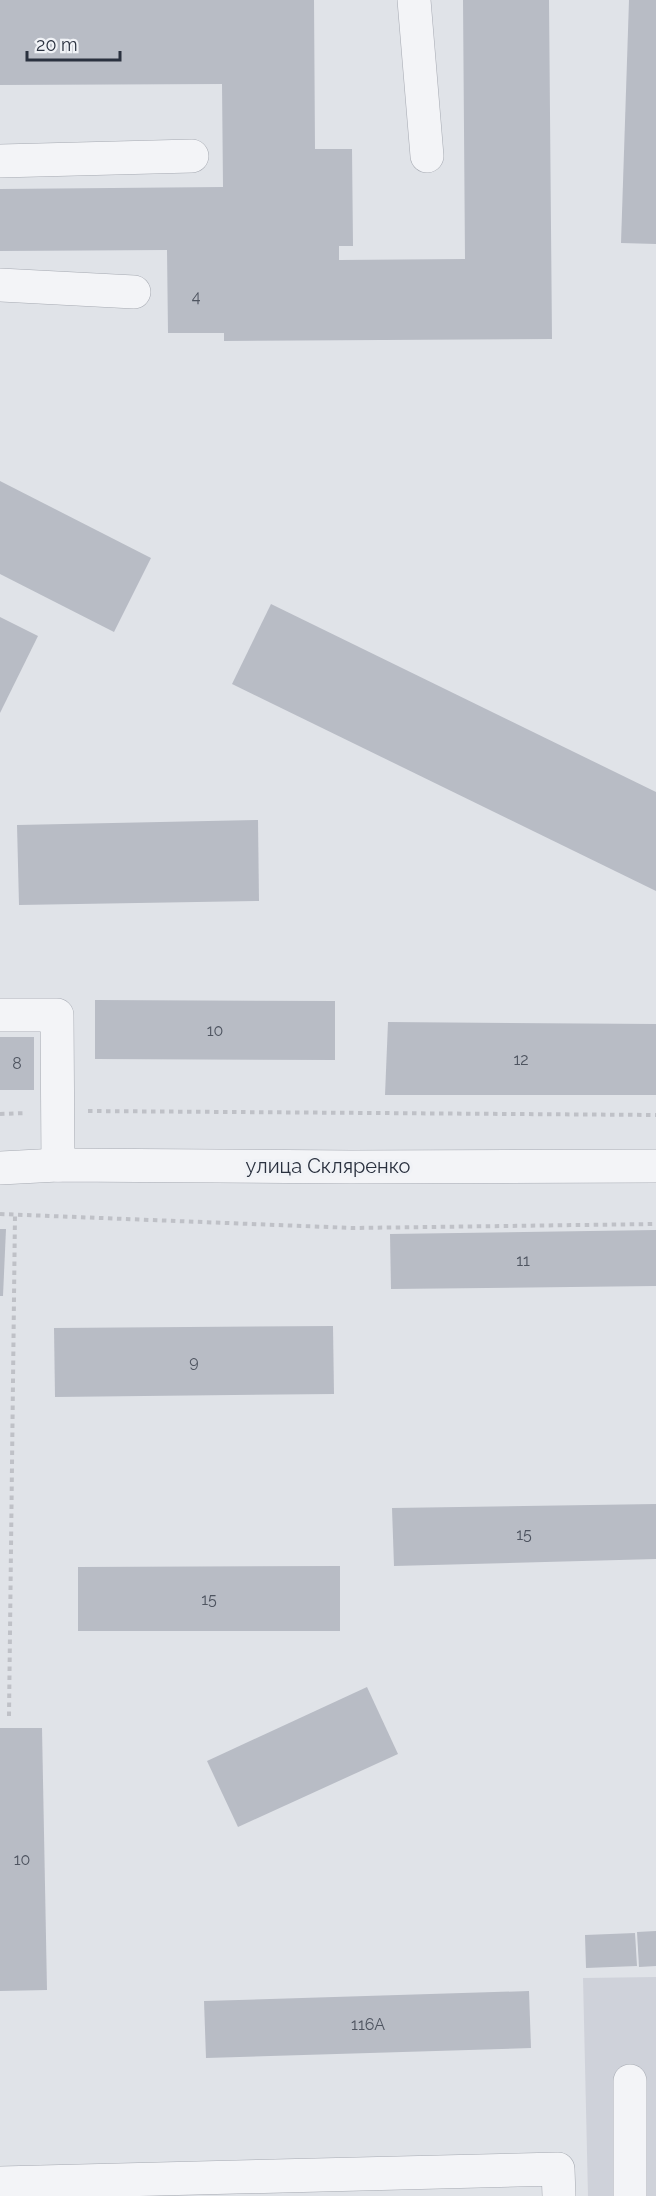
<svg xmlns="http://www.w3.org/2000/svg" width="656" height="2196" viewBox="0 0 656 2196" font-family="Raleway,sans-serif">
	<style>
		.built { fill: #cfd2da }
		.building { fill: #b8bcc5 }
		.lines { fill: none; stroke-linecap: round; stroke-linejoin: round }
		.minor-casing { stroke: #a6aab2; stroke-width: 34 }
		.path { stroke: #bfc1c7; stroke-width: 4; stroke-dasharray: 4.5 4.5; stroke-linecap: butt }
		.minor { stroke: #f3f4f7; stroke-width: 33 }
		.labels { text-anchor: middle; stroke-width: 6; stroke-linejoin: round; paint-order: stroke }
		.number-label { font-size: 16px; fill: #4e5460 }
		.street-label { font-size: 20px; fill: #2a313f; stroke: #f0f2f6 }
	</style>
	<rect width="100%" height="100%" fill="#e0e3e8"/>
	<polygon class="built" points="656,1977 656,2196 588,2196 583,1978"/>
	<g class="building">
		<polygon points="0,0 314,0 315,149 352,149 353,246 339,246 339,260 465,259 463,0 549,0 552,339 224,341 224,333 168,333 167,250 0,251 0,189 223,187 222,84 0,85"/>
		<polygon points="629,0 656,0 656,244 621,243"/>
		<polygon points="0,481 151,558 114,632 0,574"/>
		<polygon points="271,604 656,792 656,891 232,684"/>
		<polygon points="0,617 38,636 0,713"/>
		<polygon points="258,820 259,901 19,905 17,825"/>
		<polygon points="95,1000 335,1001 335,1060 95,1059"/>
		<polygon points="388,1022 656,1024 656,1095 385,1095"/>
		<rect x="0" y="1037" width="34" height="53"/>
		<polygon points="0,1229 6,1229 3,1296 0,1296"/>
		<polygon points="656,1230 656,1286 391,1289 390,1234"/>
		<polygon points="333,1326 334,1394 55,1397 54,1328"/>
		<polygon points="656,1504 656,1559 394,1566 392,1508"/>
		<polygon points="340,1566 340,1631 78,1631 78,1567"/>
		<polygon points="367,1687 398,1754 238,1827 207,1761"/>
		<polygon points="0,1728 42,1728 47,1990 0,1991"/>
		<polygon points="656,1931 656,1966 639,1967 637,1932"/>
		<polygon points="635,1933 637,1966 586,1968 585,1935"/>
		<polygon points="529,1991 531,2048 206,2058 204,2001"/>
	</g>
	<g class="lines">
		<defs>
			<g id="minor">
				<polyline points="414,0 427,156"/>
				<polyline points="0,161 192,156"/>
				<polyline points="0,285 134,292"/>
				<polyline points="0,1015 57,1015 58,1165"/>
				<polyline points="0,1168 58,1165 351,1167 656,1166"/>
				<polyline points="0,2183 558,2169 559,2196"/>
				<polyline points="630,2196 630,2081"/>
			</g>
		</defs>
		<use href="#minor" class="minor-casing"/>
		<g class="path">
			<polyline points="88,1111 656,1115"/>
			<polyline points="0,1114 26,1113"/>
			<polyline points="0,1214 353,1228 656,1224"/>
			<polyline points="9,1716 15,1214"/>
		</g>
		<use href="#minor" class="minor"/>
	</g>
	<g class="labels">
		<g class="number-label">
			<text x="196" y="302">4</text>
			<text x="215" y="1036">10</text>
			<text x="521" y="1065">12</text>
			<text x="17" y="1069">8</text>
			<text x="523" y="1266">11</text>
			<text x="194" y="1367">9</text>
			<text x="524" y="1540">15</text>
			<text x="209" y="1605">15</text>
			<text x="22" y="1865">10</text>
			<text x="368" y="2030">116А</text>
		</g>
		<g class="street-label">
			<text x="328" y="1173">улица Скляренко</text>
		</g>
	</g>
	<path d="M27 51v9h93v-9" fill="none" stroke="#2a313f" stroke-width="3"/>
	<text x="36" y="51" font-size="18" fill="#2a313f" stroke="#f0f2f6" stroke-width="4.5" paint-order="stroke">20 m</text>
</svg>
